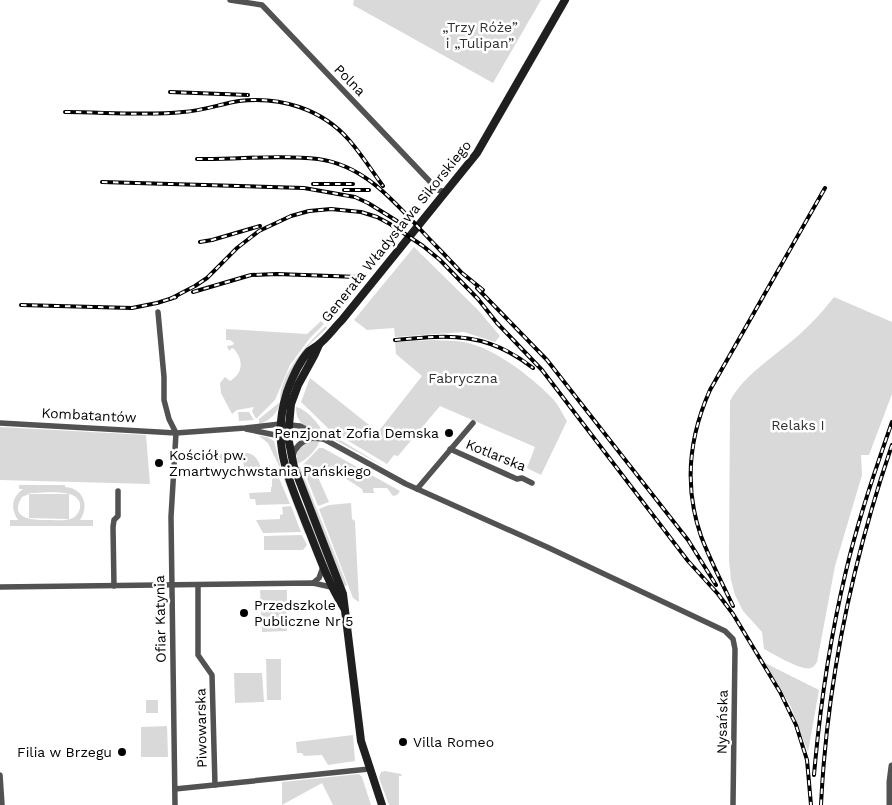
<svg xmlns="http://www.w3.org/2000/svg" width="892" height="805" viewBox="0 0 892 805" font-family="'Work Sans',sans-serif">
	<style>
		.green { fill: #d9d9d9; fill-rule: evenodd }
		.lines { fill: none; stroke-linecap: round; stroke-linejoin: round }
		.minor { stroke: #525252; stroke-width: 5.5 }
		.tertiary { stroke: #525252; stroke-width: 7 }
		.secondary { stroke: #1f1f1f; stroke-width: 8 }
		.rail-casing { stroke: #000; stroke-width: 4 }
		.rail { stroke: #fff; stroke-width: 2; stroke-dasharray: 5.5; stroke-linecap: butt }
		.poi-dot { fill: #000; stroke: #fff; stroke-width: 2 }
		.labels { text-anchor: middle; stroke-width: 5; stroke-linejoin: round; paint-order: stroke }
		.park-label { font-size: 14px; fill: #303030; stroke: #fff }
		.street-label { font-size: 14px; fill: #000; stroke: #fff }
		.poi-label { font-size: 14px; fill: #000; stroke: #fff; text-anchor: start }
	</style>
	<rect width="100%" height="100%" fill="#fff"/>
	<g class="green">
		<polygon points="354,0 541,0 493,83 353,5"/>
		<polygon points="414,247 478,310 500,336 495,342 464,332 395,337 394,328 367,330 354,320"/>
		<path d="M834,297L892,322V394L869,455H861L862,475L835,566L817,662C815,665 814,667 811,668C803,672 772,653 764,649L762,632L743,611L735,595L731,580L729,560L730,401C743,375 778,354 800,334C813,322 824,310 834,297Z"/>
		<path d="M321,321L324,324L310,338L290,365L275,400L256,419L252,411L254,407L237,410L232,414L221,393L220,383L225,377L230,381C243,374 244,360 234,349L232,348L229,351L227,346L233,345L234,343L230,340H226V329L307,334Z"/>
		<path d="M326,326L327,328L311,343L296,363L280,400C280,373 308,343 326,326Z"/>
		<path d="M434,340C445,341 457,340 468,343C497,350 531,377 552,398C558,404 562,413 567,421L541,475L527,468L535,447L440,406L398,456L394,455L387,464L330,430L301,402L310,378L378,432L422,376L396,354L395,342Z"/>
		<path d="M280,402C278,413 270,421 259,424V419Z"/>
		<path d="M296,407C306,409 320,424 323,433C308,427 296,426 296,407Z"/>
		<polygon points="238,412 249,412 254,420 239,421"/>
		<polygon points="0,427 146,435 150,484 0,480"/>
		<polygon points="327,433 332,435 385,467 326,435"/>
		<polygon points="259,436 267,437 274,441 281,468 279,466 268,443"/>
		<path d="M312,441L319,442C317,450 305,461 297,464L296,459L298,449Z"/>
		<polygon points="319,448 323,448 400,491 397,495 393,496 387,488 373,488 374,493 363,493 362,489 328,467 317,475 329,502 318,506 302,466"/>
		<path d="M242,453C256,451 261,464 262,475L259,476L258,467H244Z"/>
		<polygon points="198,454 234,454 235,460 197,460"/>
		<polygon points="297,467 300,467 347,585 344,587"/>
		<polygon points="289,470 302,503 310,517 338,589 336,590"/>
		<polygon points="281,471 282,471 307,533 305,534"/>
		<polygon points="272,478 279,478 290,504 256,505 255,499 250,499 249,493 271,492 271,487 272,487"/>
		<path d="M19,485H65V487C83,488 90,505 80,520H93V526H10V520H18C10,508 12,497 23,489H19ZM31,493C44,493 83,487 80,508C79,513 75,518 70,519C64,521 57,520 51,520C37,520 7,521 22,497Z"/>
		<polygon points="29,494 69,494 69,519 29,518"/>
		<polygon points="351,503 352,519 355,521 359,602 353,598 319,509 329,505"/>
		<polygon points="291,506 301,532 263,533 256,520 280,519 280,515 283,514 282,507"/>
		<polygon points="302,535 307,545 303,550 264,550 264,536"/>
		<polygon points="260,590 287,590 287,631 262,632"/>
		<polygon points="266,659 281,659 281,700 267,700"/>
		<polygon points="765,663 819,690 808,752 791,707"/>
		<polygon points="234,673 262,673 264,702 235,703"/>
		<rect x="146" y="700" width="12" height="13"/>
		<polygon points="167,726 168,757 141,757 141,727"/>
		<polygon points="353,735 355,761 328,765 322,755 304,756 302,753 297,753 296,742"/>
		<polygon points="385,771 401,774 402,776 399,776 399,805 389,805 379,778 381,772"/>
		<polygon points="359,774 362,777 371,805 333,805 322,783 282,805 282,782"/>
	</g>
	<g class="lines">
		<g class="minor">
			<polyline points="230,0 262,5 438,190 446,192"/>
			<polyline points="158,312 164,377 164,400 169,419 176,433"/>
			<polyline points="0,423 176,433 245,428 280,424 300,426 406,484 547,547 725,631 733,639 735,649 733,805"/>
			<polyline points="246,429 280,436 323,439"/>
			<polyline points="450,449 517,479 522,478 532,483"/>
			<path d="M293,456C295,447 300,442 309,440"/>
			<polyline points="417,489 473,423"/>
			<polyline points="313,583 319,578 323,567"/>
			<polyline points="114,586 113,527 114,520 118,516 118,491"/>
			<polyline points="198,586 198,655 212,675 215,785"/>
			<polyline points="0,587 313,583 331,587"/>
			<polyline points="0,775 2,805"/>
			<polyline points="175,789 369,769"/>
			<polyline points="175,805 171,517 176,433"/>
		</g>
		<polyline class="tertiary" points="890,805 890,782 892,766"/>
		<g class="secondary">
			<polyline points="319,345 315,354 298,385 291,404 288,437 294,467 343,594 361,741 382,805"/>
			<path d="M344,608C327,581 317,550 305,521C287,474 271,442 287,392C292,378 299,362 309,351C312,349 315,347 318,345C327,338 334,328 342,320L477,153L565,0"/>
		</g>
		<defs>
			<g id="rail">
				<polyline points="170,92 248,95"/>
				<path d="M65,112C104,112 145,116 183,112C203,111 220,104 239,101C280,96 322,109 349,140C362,155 372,171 383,186"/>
				<path d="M197,159C237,160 277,154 318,159C362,165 390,197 419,228C433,243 447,257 461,272"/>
				<polyline points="102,182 304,188 355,197 368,203 397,221"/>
				<polyline points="313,184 353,184"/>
				<polyline points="344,190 369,190"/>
				<polyline points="200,242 212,240 260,226"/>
				<polyline points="462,273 483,290"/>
				<polyline points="477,288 547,360 688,540 716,585"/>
				<polyline points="193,292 251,275 277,274 358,277"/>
				<polyline points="170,299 195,286 207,278 237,248 259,231 291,216 309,211 331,209 361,212 377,217 390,224 423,246 440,260 478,299 497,323 542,370 688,561 718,594 733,614 780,692 796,725 807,760 811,805"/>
				<polyline points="21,305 132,308 157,303 176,297"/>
				<path d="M395,340C450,335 486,331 533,368"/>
				<path d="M733,606C722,583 710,560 701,536C684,487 689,437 710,390L825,188"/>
				<path d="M814,775C820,706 830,638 846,571C858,520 875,471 892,422"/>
				<path d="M821,805C827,682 852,562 892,445"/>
			</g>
		</defs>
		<use href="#rail" class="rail-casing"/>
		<use href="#rail" class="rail"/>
	</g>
	<g class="poi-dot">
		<circle cx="449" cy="433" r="5"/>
		<circle cx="159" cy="463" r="5"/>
		<circle cx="244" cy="613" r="5"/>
		<circle cx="403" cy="742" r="5"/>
		<circle cx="122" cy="752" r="5"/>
	</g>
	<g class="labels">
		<g class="park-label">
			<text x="480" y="32">„Trzy Róże”<tspan x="480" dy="16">i „Tulipan”</tspan></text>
			<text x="463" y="383">Fabryczna</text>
			<text x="798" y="430">Relaks I</text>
		</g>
		<g class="street-label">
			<text transform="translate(350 80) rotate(46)" y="5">Polna</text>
			<text transform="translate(396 231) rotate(-51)" y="5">Generała Władysława Sikorskiego</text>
			<text transform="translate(89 415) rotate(3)" y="5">Kombatantów</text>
			<text transform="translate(496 455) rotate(22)" y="5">Kotlarska</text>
			<text transform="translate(160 619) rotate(-91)" y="5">Ofiar Katynia</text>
			<text transform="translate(722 722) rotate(-89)" y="5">Nysańska</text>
			<text transform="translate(201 728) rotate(-91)" y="5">Piwowarska</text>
		</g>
		<g class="poi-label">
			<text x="439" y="438" text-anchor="end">Penzjonat Zofia Demska</text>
			<text x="169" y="460">Kościół pw.<tspan x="169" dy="16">Zmartwychwstania Pańskiego</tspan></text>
			<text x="254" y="610">Przedszkole<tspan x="254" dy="16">Publiczne Nr 5</tspan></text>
			<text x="413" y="747">Villa Romeo</text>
			<text x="112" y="757" text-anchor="end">Filia w Brzegu</text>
		</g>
	</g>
</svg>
